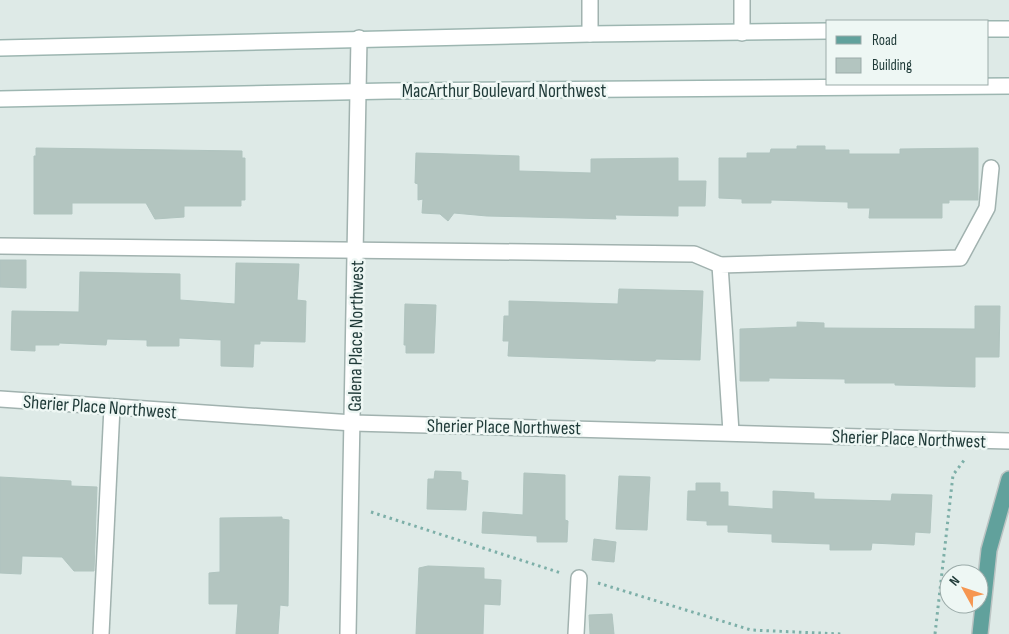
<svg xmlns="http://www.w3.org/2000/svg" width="1009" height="634" viewBox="0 0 1009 634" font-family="'Sofia Sans Condensed',sans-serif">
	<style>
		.building { fill: #b3c5c0; stroke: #b0c4bf }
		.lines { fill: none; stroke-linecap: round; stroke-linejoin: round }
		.service-casing { stroke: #a1b2af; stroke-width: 18 }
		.minor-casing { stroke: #a1b2af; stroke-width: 18 }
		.secondary-casing { stroke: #9db6b1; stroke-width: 18 }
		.primary-casing { stroke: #bcc4c3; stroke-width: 18 }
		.path { stroke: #7dafa8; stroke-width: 3; stroke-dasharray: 2.5 4; stroke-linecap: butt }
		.service { stroke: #fff; stroke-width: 15 }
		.minor { stroke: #fff; stroke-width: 15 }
		.secondary { stroke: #fff; stroke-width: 15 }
		.primary { stroke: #61a19c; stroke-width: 15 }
		.labels { text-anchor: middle; stroke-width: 5; stroke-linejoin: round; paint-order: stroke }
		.street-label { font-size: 19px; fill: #1f3a38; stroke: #eef7f4 }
	</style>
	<rect width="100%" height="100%" fill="#deeae7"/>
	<g class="building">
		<polygon points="797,146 825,146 825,150 849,150 849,154 900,154 900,149 978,148 978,200 949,200 949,203 942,203 942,218 869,218 870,208 848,208 848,202 771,200 771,203 742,203 742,199 719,198 719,158 747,158 747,153 770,153 771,149 797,149"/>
		<polygon points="36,148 242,151 242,158 245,158 245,200 241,200 241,206 184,206 184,217 155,219 146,203 72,203 72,214 34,214 34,156 36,156"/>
		<polygon points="416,153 519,156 519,171 591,173 591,159 678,158 678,181 706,181 705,206 678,206 678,216 615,215 616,219 487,216 454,213 448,221 440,214 422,213 423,199 418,200 418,184 415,183"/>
		<polygon points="0,260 26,260 26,288 0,287"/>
		<polygon points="236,263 299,264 297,300 306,301 305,342 260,341 260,344 254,344 253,367 221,366 221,340 179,338 179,346 147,346 147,340 107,339 106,345 59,343 59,345 35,345 35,351 11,350 12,311 79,312 80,272 180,274 180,300 235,304"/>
		<polygon points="619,289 703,291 700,360 656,359 655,361 508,356 509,341 503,341 504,316 509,316 509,301 618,304"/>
		<polygon points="405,304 436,305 434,353 406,353 406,345 404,345"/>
		<polygon points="975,306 1000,306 999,357 975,357 975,387 895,385 895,383 845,383 845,379 769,378 769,381 740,381 740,329 797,327 797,322 824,323 824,328 975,329"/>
		<polygon points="435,471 461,472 461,480 468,481 466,510 427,509 428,479 434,479"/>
		<polygon points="524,473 565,475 565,520 568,521 567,542 537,542 537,536 482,533 483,512 523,515"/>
		<polygon points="619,476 650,477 647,530 616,529"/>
		<polygon points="0,477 71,481 71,486 97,487 94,571 74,571 62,557 22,556 21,574 0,573"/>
		<polygon points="696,483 720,483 720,492 728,492 728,506 773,509 773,491 814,493 814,499 891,501 892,494 932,495 930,533 915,532 914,545 872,543 871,550 830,550 830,544 772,542 772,534 728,532 728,525 707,525 707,521 687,520 688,491 696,491"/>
		<polygon points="282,517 282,519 289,520 288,606 280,605 278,634 236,634 238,604 209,604 209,573 220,572 220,518"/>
		<polygon points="594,539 616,542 614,562 592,560"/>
		<polygon points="428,566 484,568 484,579 501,580 500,605 484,604 483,634 416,634 419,568"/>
		<polygon points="612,614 614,634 590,634 589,615"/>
	</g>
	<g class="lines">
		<defs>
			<g id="service">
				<polyline points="0,246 694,254 720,265"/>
				<polyline points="731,432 720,265 960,258 987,208 991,168"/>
				<polyline points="101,634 112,407"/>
				<polyline points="576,634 579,578"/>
			</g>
			<g id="minor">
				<polyline points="742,0 742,33"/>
				<polyline points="590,34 590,0"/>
				<polyline points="0,399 353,423 1009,441"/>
				<polyline points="348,634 359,38"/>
			</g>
			<g id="secondary">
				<polyline points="988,29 1009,29"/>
				<polyline points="0,48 590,34 828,31"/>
				<polyline points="0,99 388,91 1009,86"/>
			</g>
			<polyline id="primary" points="980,634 989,550 1009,479"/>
		</defs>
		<use href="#service" class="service-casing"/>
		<use href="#minor" class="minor-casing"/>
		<use href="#secondary" class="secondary-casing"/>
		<use href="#primary" class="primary-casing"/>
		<g class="path">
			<polyline points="371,512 561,573"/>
			<polyline points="598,583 751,630 841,634"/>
			<polyline points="935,634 953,475 965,459"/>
		</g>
		<use href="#service" class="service"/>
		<use href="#minor" class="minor"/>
		<use href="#secondary" class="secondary"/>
		<use href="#primary" class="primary"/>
	</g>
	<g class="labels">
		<g class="street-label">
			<text x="504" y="97">MacArthur Boulevard Northwest</text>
			<text transform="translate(355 336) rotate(-89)" y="7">Galena Place Northwest</text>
			<text transform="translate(100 406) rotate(4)" y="7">Sherier Place Northwest</text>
			<text transform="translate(504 426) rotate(1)" y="7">Sherier Place Northwest</text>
			<text transform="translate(909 438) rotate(2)" y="7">Sherier Place Northwest</text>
		</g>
	</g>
	<rect x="826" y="20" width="162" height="65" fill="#eef7f4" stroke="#9baba9"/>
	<rect x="836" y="36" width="25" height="8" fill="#61a19c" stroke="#9baba9"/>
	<text x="872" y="45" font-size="15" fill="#1f3a38">Road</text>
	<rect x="836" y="58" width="25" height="15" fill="#b3c5c0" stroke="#9baba9"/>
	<text x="872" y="70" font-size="15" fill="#1f3a38">Building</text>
	<g transform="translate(964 589) rotate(310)"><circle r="24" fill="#eef7f4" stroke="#9baba9"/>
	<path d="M0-4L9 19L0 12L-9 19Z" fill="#f69650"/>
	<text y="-8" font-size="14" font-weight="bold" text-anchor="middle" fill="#1f3a38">N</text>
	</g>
</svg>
